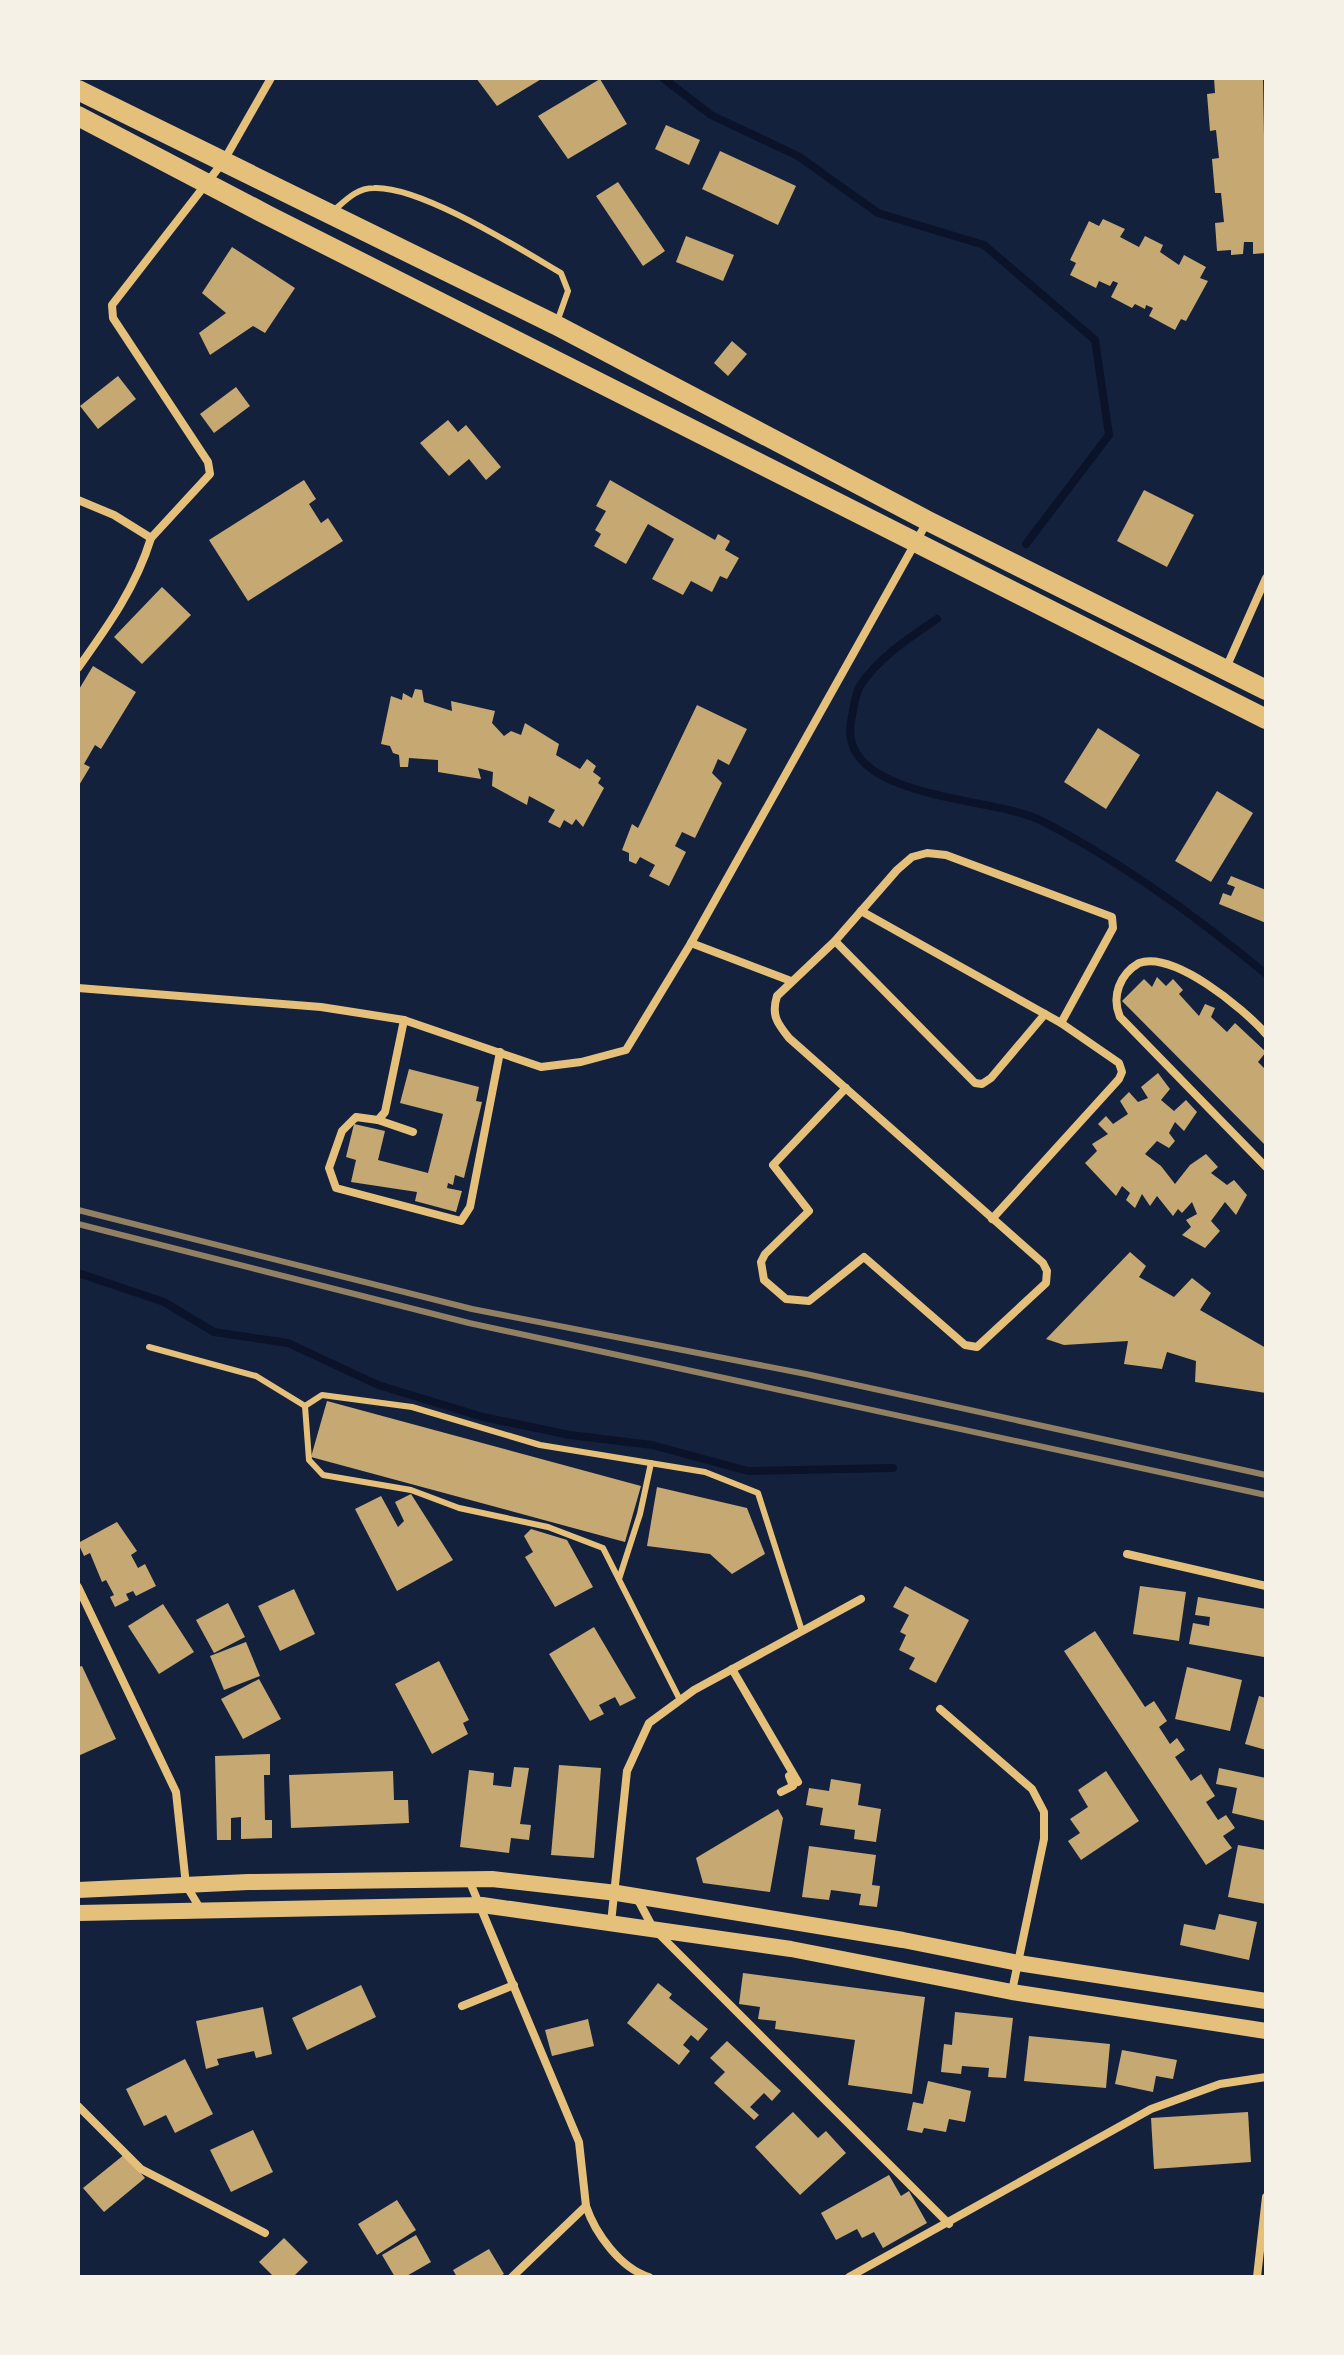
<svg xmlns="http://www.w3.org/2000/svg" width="1344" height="2355" viewBox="0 0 1344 2355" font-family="Bitter,serif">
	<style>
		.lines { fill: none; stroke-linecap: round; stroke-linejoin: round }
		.stream { stroke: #0b132b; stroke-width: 8 }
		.building { fill: #c6a872 }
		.service { stroke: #e5c07b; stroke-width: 6 }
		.minor { stroke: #e5c07b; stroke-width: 8 }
		.secondary { stroke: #e5c07b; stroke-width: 16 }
		.primary { stroke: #e5c07b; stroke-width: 20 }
		.rail { stroke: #918062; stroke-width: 6 }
	</style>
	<rect width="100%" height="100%" fill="#14213d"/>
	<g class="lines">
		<g class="stream">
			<polyline points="663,78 711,115 798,156 878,213 984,245 1095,340 1109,435 1026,544"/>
			<path d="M937,619C910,637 878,658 860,686C855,694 854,707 852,716C831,800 992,796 1040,820C1121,861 1196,916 1266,974"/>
			<polyline points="78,1273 164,1302 214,1332 288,1343 378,1385 483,1417 570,1435 652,1445 748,1471 893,1468"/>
		</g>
	</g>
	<g class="building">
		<polygon points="476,78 543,78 497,106"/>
		<polygon points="1214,78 1263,78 1266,253 1253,254 1253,242 1244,242 1243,254 1231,255 1231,250 1217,251 1215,223 1224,222 1221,193 1215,193 1212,159 1219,158 1216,130 1210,131 1207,94 1215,93"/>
		<polygon points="600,79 627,124 568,159 538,116"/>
		<polygon points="666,125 700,140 689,165 655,149"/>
		<polygon points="720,151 796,186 778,225 702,189"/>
		<polygon points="618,182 665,251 643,266 596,196"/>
		<polygon points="1103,219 1125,229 1120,237 1139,247 1145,236 1163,245 1160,252 1179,265 1184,255 1206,267 1200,278 1208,281 1186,321 1181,319 1175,330 1149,316 1153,308 1146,305 1145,309 1135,304 1132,308 1111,297 1118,283 1113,281 1110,286 1099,281 1096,288 1070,275 1076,263 1070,260 1089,221 1099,226"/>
		<polygon points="686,236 734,255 723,281 676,262"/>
		<polygon points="232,247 295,288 265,333 253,326 210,355 199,333 226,313 202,293"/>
		<polygon points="732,341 747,354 728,376 714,363"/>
		<polygon points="118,376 136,399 98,429 80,406"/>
		<polygon points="236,387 250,406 214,433 200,414"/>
		<polygon points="448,420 458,432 466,425 501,467 486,480 469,459 449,476 420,443"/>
		<polygon points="304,480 316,499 309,504 321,523 328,518 343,541 248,601 209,540"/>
		<polygon points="610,480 715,540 718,534 730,541 725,550 739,558 727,579 720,576 712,592 691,581 683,595 652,579 674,539 648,524 626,564 594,546 601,534 595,530 606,511 596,506"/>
		<polygon points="1144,490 1194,515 1167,567 1117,541"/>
		<polygon points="162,587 191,615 142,664 114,637"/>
		<polygon points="93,666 136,692 101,749 95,745 84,764 90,767 78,787 78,691"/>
		<polygon points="415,689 422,690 424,702 452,711 451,701 495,711 492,723 504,736 511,731 521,735 525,723 559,744 556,755 580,769 587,759 596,766 593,772 601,778 598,783 604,788 583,827 576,819 572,825 564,820 560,828 548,822 555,810 529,796 527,805 492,786 493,772 478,768 481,779 438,772 438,760 409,758 408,767 400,767 399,755 393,753 390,746 381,744 391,696 402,700 403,693 412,698"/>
		<polygon points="697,705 747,729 729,765 718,759 712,773 722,783 695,838 682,832 675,846 686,852 669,886 649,876 655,865 640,857 636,864 629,861 629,853 622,850 632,824 638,828"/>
		<polygon points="1098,728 1140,755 1106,809 1064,782"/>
		<polygon points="1217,791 1253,813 1211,882 1175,861"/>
		<polygon points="1231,876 1266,890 1266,923 1219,904 1223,893 1231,896 1235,887 1227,884"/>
		<polygon points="1157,977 1166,986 1173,979 1183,990 1179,994 1199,1016 1205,1004 1215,1008 1211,1017 1227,1032 1235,1023 1266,1052 1258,1062 1266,1070 1266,1146 1122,1001 1144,979 1152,987"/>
		<polygon points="409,1069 479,1087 476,1101 482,1102 464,1178 455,1175 453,1185 448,1183 447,1188 462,1191 456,1212 415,1201 417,1192 351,1182 356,1160 346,1157 354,1124 385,1131 378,1160 428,1173 443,1114 400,1103"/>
		<polygon points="1158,1073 1170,1089 1161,1100 1174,1111 1186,1100 1197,1112 1184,1131 1175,1122 1169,1133 1175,1141 1169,1148 1157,1141 1145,1154 1161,1166 1175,1184 1190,1165 1206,1154 1218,1167 1211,1173 1227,1185 1234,1180 1247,1195 1236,1215 1225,1202 1211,1221 1220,1231 1205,1248 1182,1235 1191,1227 1186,1220 1197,1214 1192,1202 1182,1213 1178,1209 1173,1216 1157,1196 1150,1206 1142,1194 1135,1208 1126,1200 1130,1193 1122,1186 1116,1196 1085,1163 1097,1151 1092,1144 1108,1134 1098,1124 1106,1116 1113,1124 1128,1114 1120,1101 1129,1092 1138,1102 1148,1098 1141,1087"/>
		<polygon points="1130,1252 1146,1266 1139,1277 1174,1297 1192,1278 1211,1293 1200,1310 1266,1348 1266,1393 1195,1382 1196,1361 1167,1352 1162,1369 1124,1364 1128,1341 1064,1345 1046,1339"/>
		<polygon points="327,1401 641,1486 625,1542 311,1457"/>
		<polygon points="657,1487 747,1508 765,1554 732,1574 710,1554 647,1546"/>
		<polygon points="411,1494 453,1560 397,1591 355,1509 381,1496 398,1527 404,1521 395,1502"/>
		<polygon points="117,1522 137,1551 131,1555 138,1568 145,1564 156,1586 136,1596 133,1591 126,1594 129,1600 115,1607 110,1597 114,1595 106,1580 102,1582 90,1553 84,1556 78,1543"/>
		<polygon points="531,1529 567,1540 593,1587 555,1607 525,1557 533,1552 524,1536"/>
		<polygon points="905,1586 969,1620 936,1683 909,1669 915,1658 899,1650 906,1635 900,1632 909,1615 893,1607"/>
		<polygon points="1140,1586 1186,1592 1179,1641 1133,1634"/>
		<polygon points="294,1589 315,1634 280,1651 258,1606"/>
		<polygon points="1198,1597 1266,1609 1264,1657 1189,1644 1193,1623 1209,1626 1210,1617 1195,1615"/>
		<polygon points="228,1603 245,1637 214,1653 196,1620"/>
		<polygon points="163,1604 194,1652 159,1674 128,1626"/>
		<polygon points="594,1627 636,1698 620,1706 615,1697 599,1705 604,1714 590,1721 549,1654"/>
		<polygon points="1095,1631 1145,1707 1154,1701 1167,1721 1159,1727 1170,1744 1177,1738 1185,1750 1175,1757 1191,1781 1201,1774 1215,1796 1206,1802 1218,1820 1226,1815 1235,1828 1223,1836 1232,1848 1206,1865 1064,1651"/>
		<polygon points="246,1642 260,1676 224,1690 210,1656"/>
		<polygon points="439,1661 469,1720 463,1723 468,1734 432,1754 395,1684"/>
		<polygon points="82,1666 116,1739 78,1756 78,1667"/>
		<polygon points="1187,1667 1242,1680 1230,1731 1175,1719"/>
		<polygon points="259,1679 281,1719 243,1739 221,1699"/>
		<polygon points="1259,1696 1266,1698 1266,1750 1245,1744"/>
		<polygon points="270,1754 270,1775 264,1775 265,1820 272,1820 272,1838 241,1839 241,1817 231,1818 231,1840 217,1840 215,1756"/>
		<polygon points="559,1765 601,1768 594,1858 551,1855"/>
		<polygon points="514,1767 529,1768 520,1824 531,1825 529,1840 511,1838 509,1853 460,1847 469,1770 494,1773 493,1785 511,1787"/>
		<polygon points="1219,1768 1266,1778 1266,1821 1232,1813 1237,1788 1216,1784"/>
		<polygon points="393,1771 394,1800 408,1800 409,1823 291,1828 289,1775"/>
		<polygon points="1106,1771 1139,1821 1081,1860 1068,1841 1080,1833 1070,1819 1088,1807 1078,1790"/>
		<polygon points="831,1779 861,1784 858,1805 881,1809 876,1842 854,1839 855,1830 820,1825 823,1808 806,1805 809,1788 829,1791"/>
		<polygon points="778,1809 783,1818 770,1892 703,1883 696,1858"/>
		<polygon points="1238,1845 1266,1850 1266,1904 1228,1897"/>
		<polygon points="809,1846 876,1855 872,1885 880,1886 877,1907 859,1905 861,1894 831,1890 829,1900 802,1897"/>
		<polygon points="1219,1914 1257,1922 1249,1960 1180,1945 1184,1924 1215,1930"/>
		<polygon points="743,1973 925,1997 912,2094 848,2085 855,2040 775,2029 776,2021 758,2019 760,2007 739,2004"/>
		<polygon points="658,1983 672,1994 669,1998 708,2029 698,2041 691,2035 683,2045 690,2051 679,2065 627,2023"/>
		<polygon points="361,1985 376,2017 307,2050 292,2018"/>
		<polygon points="263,2007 272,2054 256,2058 254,2051 217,2059 219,2065 206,2069 196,2021"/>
		<polygon points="955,2012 1013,2018 1006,2078 988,2077 989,2068 962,2066 961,2074 941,2072 944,2044 952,2045"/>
		<polygon points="588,2019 594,2046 552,2056 545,2030"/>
		<polygon points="1029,2036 1110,2044 1106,2088 1024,2081"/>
		<polygon points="727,2041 781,2091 772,2101 764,2093 750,2107 759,2115 754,2120 714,2083 725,2072 710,2058"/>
		<polygon points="1122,2050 1177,2060 1173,2079 1156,2076 1153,2092 1115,2084"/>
		<polygon points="185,2059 213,2114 175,2133 166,2115 144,2126 126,2089"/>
		<polygon points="928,2081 971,2091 965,2122 949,2119 946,2132 924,2128 922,2133 907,2130 913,2102 923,2104"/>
		<polygon points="793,2112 818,2138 826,2131 846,2153 800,2195 755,2147"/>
		<polygon points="1248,2112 1251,2162 1154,2169 1151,2118"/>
		<polygon points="253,2130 273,2172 231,2192 210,2150"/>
		<polygon points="125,2154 145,2178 104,2212 83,2188"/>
		<polygon points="889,2175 901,2196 909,2191 927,2223 883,2248 874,2232 862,2238 857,2229 836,2240 821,2213"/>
		<polygon points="397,2200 416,2230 377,2255 358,2224"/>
		<polygon points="416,2235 431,2262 405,2277 395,2277 382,2255"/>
		<polygon points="284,2238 308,2262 293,2277 274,2277 259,2262"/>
		<polygon points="489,2249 504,2274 498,2277 457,2277 453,2270"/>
	</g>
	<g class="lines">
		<g class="service">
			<path d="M332,212C345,201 356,188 374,188C421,186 520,249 561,273L568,291L557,322"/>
			<polyline points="149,1347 256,1376 305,1406 309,1460 323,1475 411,1490 459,1508 548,1527 603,1548 680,1700"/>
			<polyline points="305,1406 322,1395 412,1407 540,1445 705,1472 758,1493 802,1631"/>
			<polyline points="619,1579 640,1514 651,1463"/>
		</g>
		<g class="minor">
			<polyline points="78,500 114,515 151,538 210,474 208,462 113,318 112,305 223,162 271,78"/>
			<path d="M78,668C108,626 136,587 151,538"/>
			<polyline points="1226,668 1266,578"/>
			<polyline points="861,911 1061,1023 1119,1063 1122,1072 1119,1079 992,1219"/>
			<polyline points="835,941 975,1083 982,1084 991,1078 1045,1014"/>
			<polyline points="691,943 791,981"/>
			<polyline points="78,988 321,1007 404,1020 541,1067 581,1062 626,1050 691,943 927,522"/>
			<polyline points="404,1020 385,1112 378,1120 356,1117 342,1131 329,1168 336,1188 461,1221 470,1207 500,1052"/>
			<path d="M1266,1034C1243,1008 1174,951 1139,963C1120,974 1111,996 1120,1017L1266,1167"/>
			<path d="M846,1088L773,1165L809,1211L765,1254L761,1262L764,1280L786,1299L809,1301L864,1257L965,1345L977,1347L1046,1283L1047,1271L1043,1263L789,1038C777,1023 771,1015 777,996L835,941L897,870L912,857L927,853L946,855L1112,917L1113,928L1061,1023"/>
			<polyline points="378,1120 413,1132"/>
			<polyline points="1127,1554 1266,1586"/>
			<polyline points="78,1587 176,1792 186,1885 201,1910"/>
			<polyline points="732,1669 798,1782"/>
			<polyline points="940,1709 1032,1789 1044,1812 1044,1839 1012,1991"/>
			<polyline points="781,1792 793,1786 789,1776"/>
			<polyline points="469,1880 579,2142 586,2206 512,2277"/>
			<polyline points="636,1896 653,1928 949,2224"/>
			<polyline points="611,1923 627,1771 649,1723 694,1690 861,1599"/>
			<polyline points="462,2006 514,1985"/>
			<polyline points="78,2106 141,2169 265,2233"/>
			<path d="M586,2206C595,2233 620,2268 649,2277"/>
			<polyline points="849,2277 1151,2109 1220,2084 1266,2077"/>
			<polyline points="1257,2277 1266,2197"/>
		</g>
		<g class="secondary">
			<polyline points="78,1890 248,1882 492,1879 617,1893 903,1940 1018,1963 1266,2001"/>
			<polyline points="78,1913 482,1905 791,1949 1012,1992 1266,2031"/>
		</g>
		<g class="primary">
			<polyline points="78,90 556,325 928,521 1266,690"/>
			<polyline points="78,116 269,216 1266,719"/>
		</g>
		<g class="rail">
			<polyline points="78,1210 472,1309 806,1374 1266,1475"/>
			<polyline points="78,1224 469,1323 1266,1495"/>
		</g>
	</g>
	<rect width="1344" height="2355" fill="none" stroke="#f6f1e7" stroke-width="160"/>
</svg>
